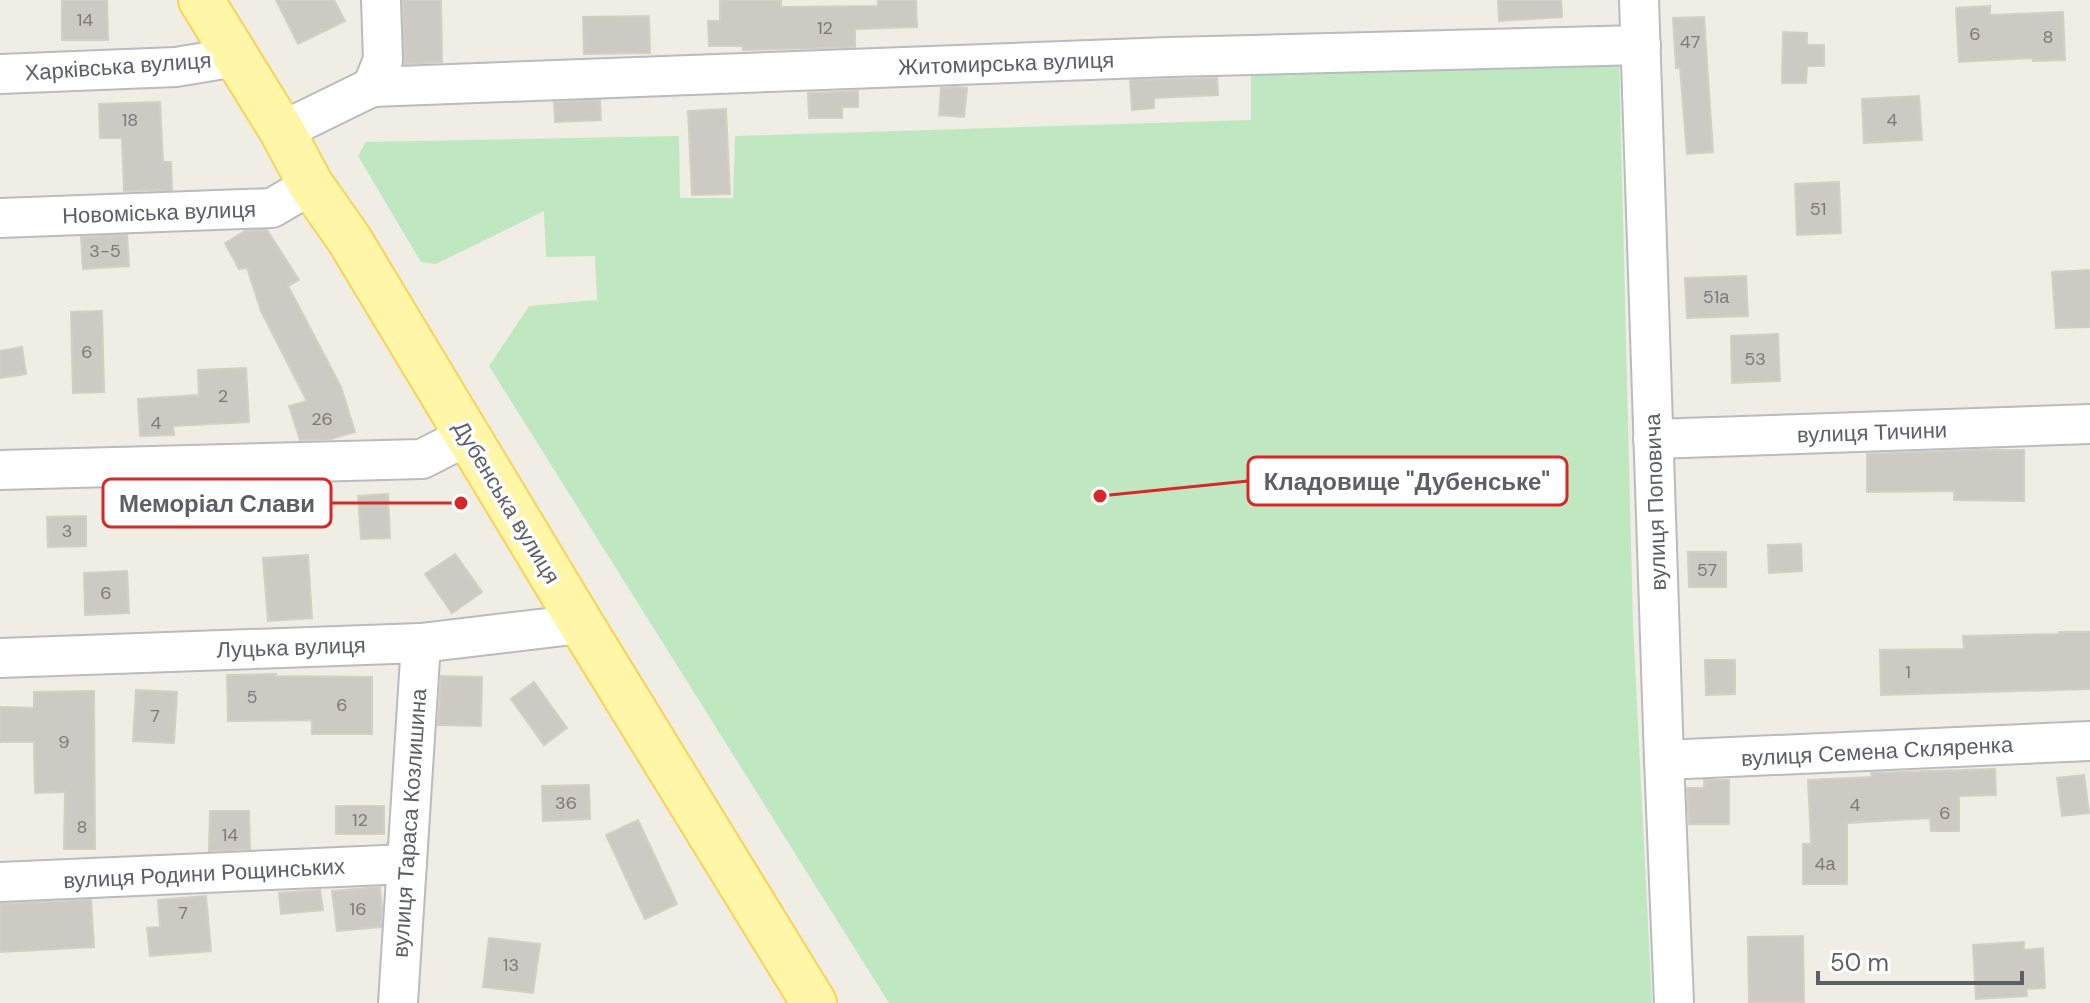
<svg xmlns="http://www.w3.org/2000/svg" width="2090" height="1003" viewBox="0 0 2090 1003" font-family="'DM Sans',sans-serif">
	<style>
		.green { fill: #bfe8c1 }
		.building { fill: #cccac3; stroke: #d4cfc2; stroke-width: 2 }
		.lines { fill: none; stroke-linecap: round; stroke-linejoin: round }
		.minor-casing { stroke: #b9bbc0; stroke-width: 42 }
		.major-casing { stroke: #f8d354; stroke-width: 48 }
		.minor { stroke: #fff; stroke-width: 38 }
		.major { stroke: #fff6a8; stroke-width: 44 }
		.labels { text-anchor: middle; stroke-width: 7; stroke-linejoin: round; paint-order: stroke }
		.number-label { font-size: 18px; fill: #787a7c }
		.street-label { font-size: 22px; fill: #5c5f65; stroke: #fff }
		.leader { fill: none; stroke: #d62828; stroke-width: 3 }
		.callout-dot { fill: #d62828; stroke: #fff; stroke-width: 3 }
		.callout { fill: #fff; stroke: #d62828; stroke-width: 3 }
		.callout-label { font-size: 24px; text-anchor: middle; font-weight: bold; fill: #5c5f65 }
	</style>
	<rect width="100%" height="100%" fill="#efede4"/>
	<polygon class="green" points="1619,55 1633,625 1652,1003 889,1003 489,366 529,306 597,300 595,256 546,257 544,211 436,264 421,262 358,156 366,142 679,136 680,198 733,198 735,136 1251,120 1251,58"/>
	<g class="building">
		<polygon points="62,0 107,0 108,40 62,40"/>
		<polygon points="276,0 334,0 345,21 298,44"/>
		<polygon points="403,0 441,0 442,62 404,64"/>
		<polygon points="720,0 781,0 781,7 878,6 878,0 916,0 917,27 855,29 855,47 743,50 743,46 709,46 708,21 720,21"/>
		<polygon points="1498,0 1561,0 1562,17 1499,21"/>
		<polygon points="1990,6 1990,15 2063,12 2065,60 2033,61 2032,58 1959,62 1956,8"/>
		<polygon points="649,16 650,53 584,54 583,17"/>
		<polygon points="1704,17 1713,152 1687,154 1680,68 1676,68 1673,18"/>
		<polygon points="1783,32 1807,33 1807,45 1824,45 1824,66 1807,66 1806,83 1782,83"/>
		<polygon points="1217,78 1218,95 1154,98 1154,108 1132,110 1130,80"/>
		<polygon points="955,87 967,88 964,117 939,115 941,88"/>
		<polygon points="858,91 858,107 842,107 842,118 809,118 808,93"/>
		<polygon points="1919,96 1922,140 1864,143 1862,99"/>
		<polygon points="600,100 601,120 555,122 554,102"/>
		<polygon points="160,102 163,162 171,162 172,190 124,191 122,138 100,138 99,104"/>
		<polygon points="726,109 730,194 692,195 688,111"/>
		<polygon points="1839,182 1841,233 1797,235 1795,184"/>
		<polygon points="267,230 299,280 288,286 341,387 355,432 331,439 300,440 289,406 307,401 261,311 247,268 239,269 225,243 245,231"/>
		<polygon points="127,235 129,266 83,269 81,237"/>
		<polygon points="2090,270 2090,327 2056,328 2052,272"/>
		<polygon points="1746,276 1748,316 1687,318 1685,278"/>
		<polygon points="102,311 104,392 73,393 71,312"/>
		<polygon points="1778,334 1780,381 1732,383 1731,336"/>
		<polygon points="22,347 26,374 0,378 0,351"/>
		<polygon points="246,368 249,422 173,426 174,435 140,436 138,399 199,395 198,370"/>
		<polygon points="1979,450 2024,450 2024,501 1954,500 1954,491 1867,492 1867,454"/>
		<polygon points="388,494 390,538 361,539 358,496"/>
		<polygon points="86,516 86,546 48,547 47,517"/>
		<polygon points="1801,544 1802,571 1769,573 1768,545"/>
		<polygon points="1688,552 1726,552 1726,587 1689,587"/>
		<polygon points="455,554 482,592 452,613 425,574"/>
		<polygon points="308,555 312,618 268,621 263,558"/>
		<polygon points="127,571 129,613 85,615 84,573"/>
		<polygon points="2059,632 2090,632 2090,689 1881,695 1880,650 1964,649 1963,636 2059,634"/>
		<polygon points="1705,660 1735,660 1735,694 1706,695"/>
		<polygon points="276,674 276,676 372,677 372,734 312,734 312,720 228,721 227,675"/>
		<polygon points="441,676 482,677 481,726 438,725"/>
		<polygon points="534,682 567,728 544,745 511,699"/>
		<polygon points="136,690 177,692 174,743 133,741"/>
		<polygon points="94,691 95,849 64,849 65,792 35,793 34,742 0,742 0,707 34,708 34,692"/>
		<polygon points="1995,769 1996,795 1959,796 1959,831 1931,831 1930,818 1847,823 1847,884 1803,884 1803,844 1811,844 1808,780 1872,777 1871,773"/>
		<polygon points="2084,775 2089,813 2062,816 2057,778"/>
		<polygon points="1704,780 1729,780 1729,824 1689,824 1687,788 1704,788"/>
		<polygon points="589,785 590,819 543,821 542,786"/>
		<rect x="336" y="806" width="48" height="28"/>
		<polygon points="210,811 249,811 250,849 209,851"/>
		<polygon points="638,820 677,904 645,919 606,835"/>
		<polygon points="380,887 382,908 381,927 337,931 332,891"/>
		<polygon points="320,890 323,910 281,914 279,893"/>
		<polygon points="206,896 211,951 150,956 147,928 160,927 158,900"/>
		<polygon points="91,900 94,947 0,952 0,904"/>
		<polygon points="1803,936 1804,1003 1749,1003 1748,937"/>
		<polygon points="489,938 540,944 533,993 483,987"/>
		<polygon points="2024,942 2024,950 2043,948 2045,988 2026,989 2027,996 1976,999 1973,945"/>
	</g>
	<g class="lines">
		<defs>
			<g id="minor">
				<polyline points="1639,0 1664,760 1674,1003"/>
				<polyline points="0,74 176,67 236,57"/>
				<polyline points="372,87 1169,57 1641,45"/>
				<polyline points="282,131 372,87 383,60 381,0"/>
				<polyline points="0,218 272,208 311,185"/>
				<polyline points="1653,439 2090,424"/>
				<polyline points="0,470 422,459 467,436"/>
				<polyline points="0,658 421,643 581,624"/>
				<polyline points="1664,760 2090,741"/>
				<polyline points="0,882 407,864"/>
				<polyline points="398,1003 421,643"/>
			</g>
			<polyline id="major" points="201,0 282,131 311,185 349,239 581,624 814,1003"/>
		</defs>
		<use href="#minor" class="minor-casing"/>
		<use href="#major" class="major-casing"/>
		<use href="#minor" class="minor"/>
		<use href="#major" class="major"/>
	</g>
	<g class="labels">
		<g class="number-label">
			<text x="85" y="26">14</text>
			<text x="825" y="34">12</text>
			<text x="1975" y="40">6</text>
			<text x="2048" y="43">8</text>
			<text x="1690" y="48">47</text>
			<text x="130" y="126">18</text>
			<text x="1892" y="126">4</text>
			<text x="1818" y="215">51</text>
			<text x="105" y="257">3-5</text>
			<text x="1716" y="303">51а</text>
			<text x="87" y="358">6</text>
			<text x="1755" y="365">53</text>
			<text x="223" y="402">2</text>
			<text x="322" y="425">26</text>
			<text x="156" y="429">4</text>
			<text x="67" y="537">3</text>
			<text x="1707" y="576">57</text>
			<text x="106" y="599">6</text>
			<text x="1908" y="678">1</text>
			<text x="252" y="703">5</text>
			<text x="342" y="711">6</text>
			<text x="155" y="722">7</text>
			<text x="64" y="748">9</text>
			<text x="566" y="809">36</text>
			<text x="1855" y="811">4</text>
			<text x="1945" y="819">6</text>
			<text x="360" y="826">12</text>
			<text x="82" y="833">8</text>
			<text x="230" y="841">14</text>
			<text x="1825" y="870">4а</text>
			<text x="358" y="915">16</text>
			<text x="183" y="919">7</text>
			<text x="511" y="971">13</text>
		</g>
		<g class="street-label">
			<text transform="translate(1006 63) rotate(-2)" y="8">Житомирська вулиця</text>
			<text transform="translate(118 66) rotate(-4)" y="8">Харківська вулиця</text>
			<text transform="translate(159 212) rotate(-2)" y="8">Новоміська вулиця</text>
			<text transform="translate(1872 432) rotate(-2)" y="8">вулиця Тичини</text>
			<text transform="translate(507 502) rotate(59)" y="8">Дубенська вулиця</text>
			<text transform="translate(1655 502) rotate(-92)" y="8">вулиця Поповича</text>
			<text transform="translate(291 647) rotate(-2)" y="8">Луцька вулиця</text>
			<text transform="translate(1877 751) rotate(-3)" y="8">вулиця Семена Скляренка</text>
			<text transform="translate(409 823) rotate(-86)" y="8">вулиця Тараса Козлишина</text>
			<text transform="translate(204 873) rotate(-3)" y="8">вулиця Родини Рощинських</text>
		</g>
	</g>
	<path class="leader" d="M1100 496L1248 481M461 503L331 503"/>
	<g class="callout-dot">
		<circle cx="1100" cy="496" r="8"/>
		<circle cx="461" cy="503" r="8"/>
	</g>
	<g class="callout">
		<rect x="1248" y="457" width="319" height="48" rx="8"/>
		<rect x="103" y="479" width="228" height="48" rx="8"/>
	</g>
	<g class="callout-label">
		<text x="1407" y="490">Кладовище "Дубенське"</text>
		<text x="217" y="512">Меморіал Слави</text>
	</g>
	<path d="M1818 971v12h204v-12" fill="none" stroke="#5c5f65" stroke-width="4"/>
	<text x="1830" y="971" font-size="24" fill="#5c5f65" stroke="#ffffff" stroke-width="6" paint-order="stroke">50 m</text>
</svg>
